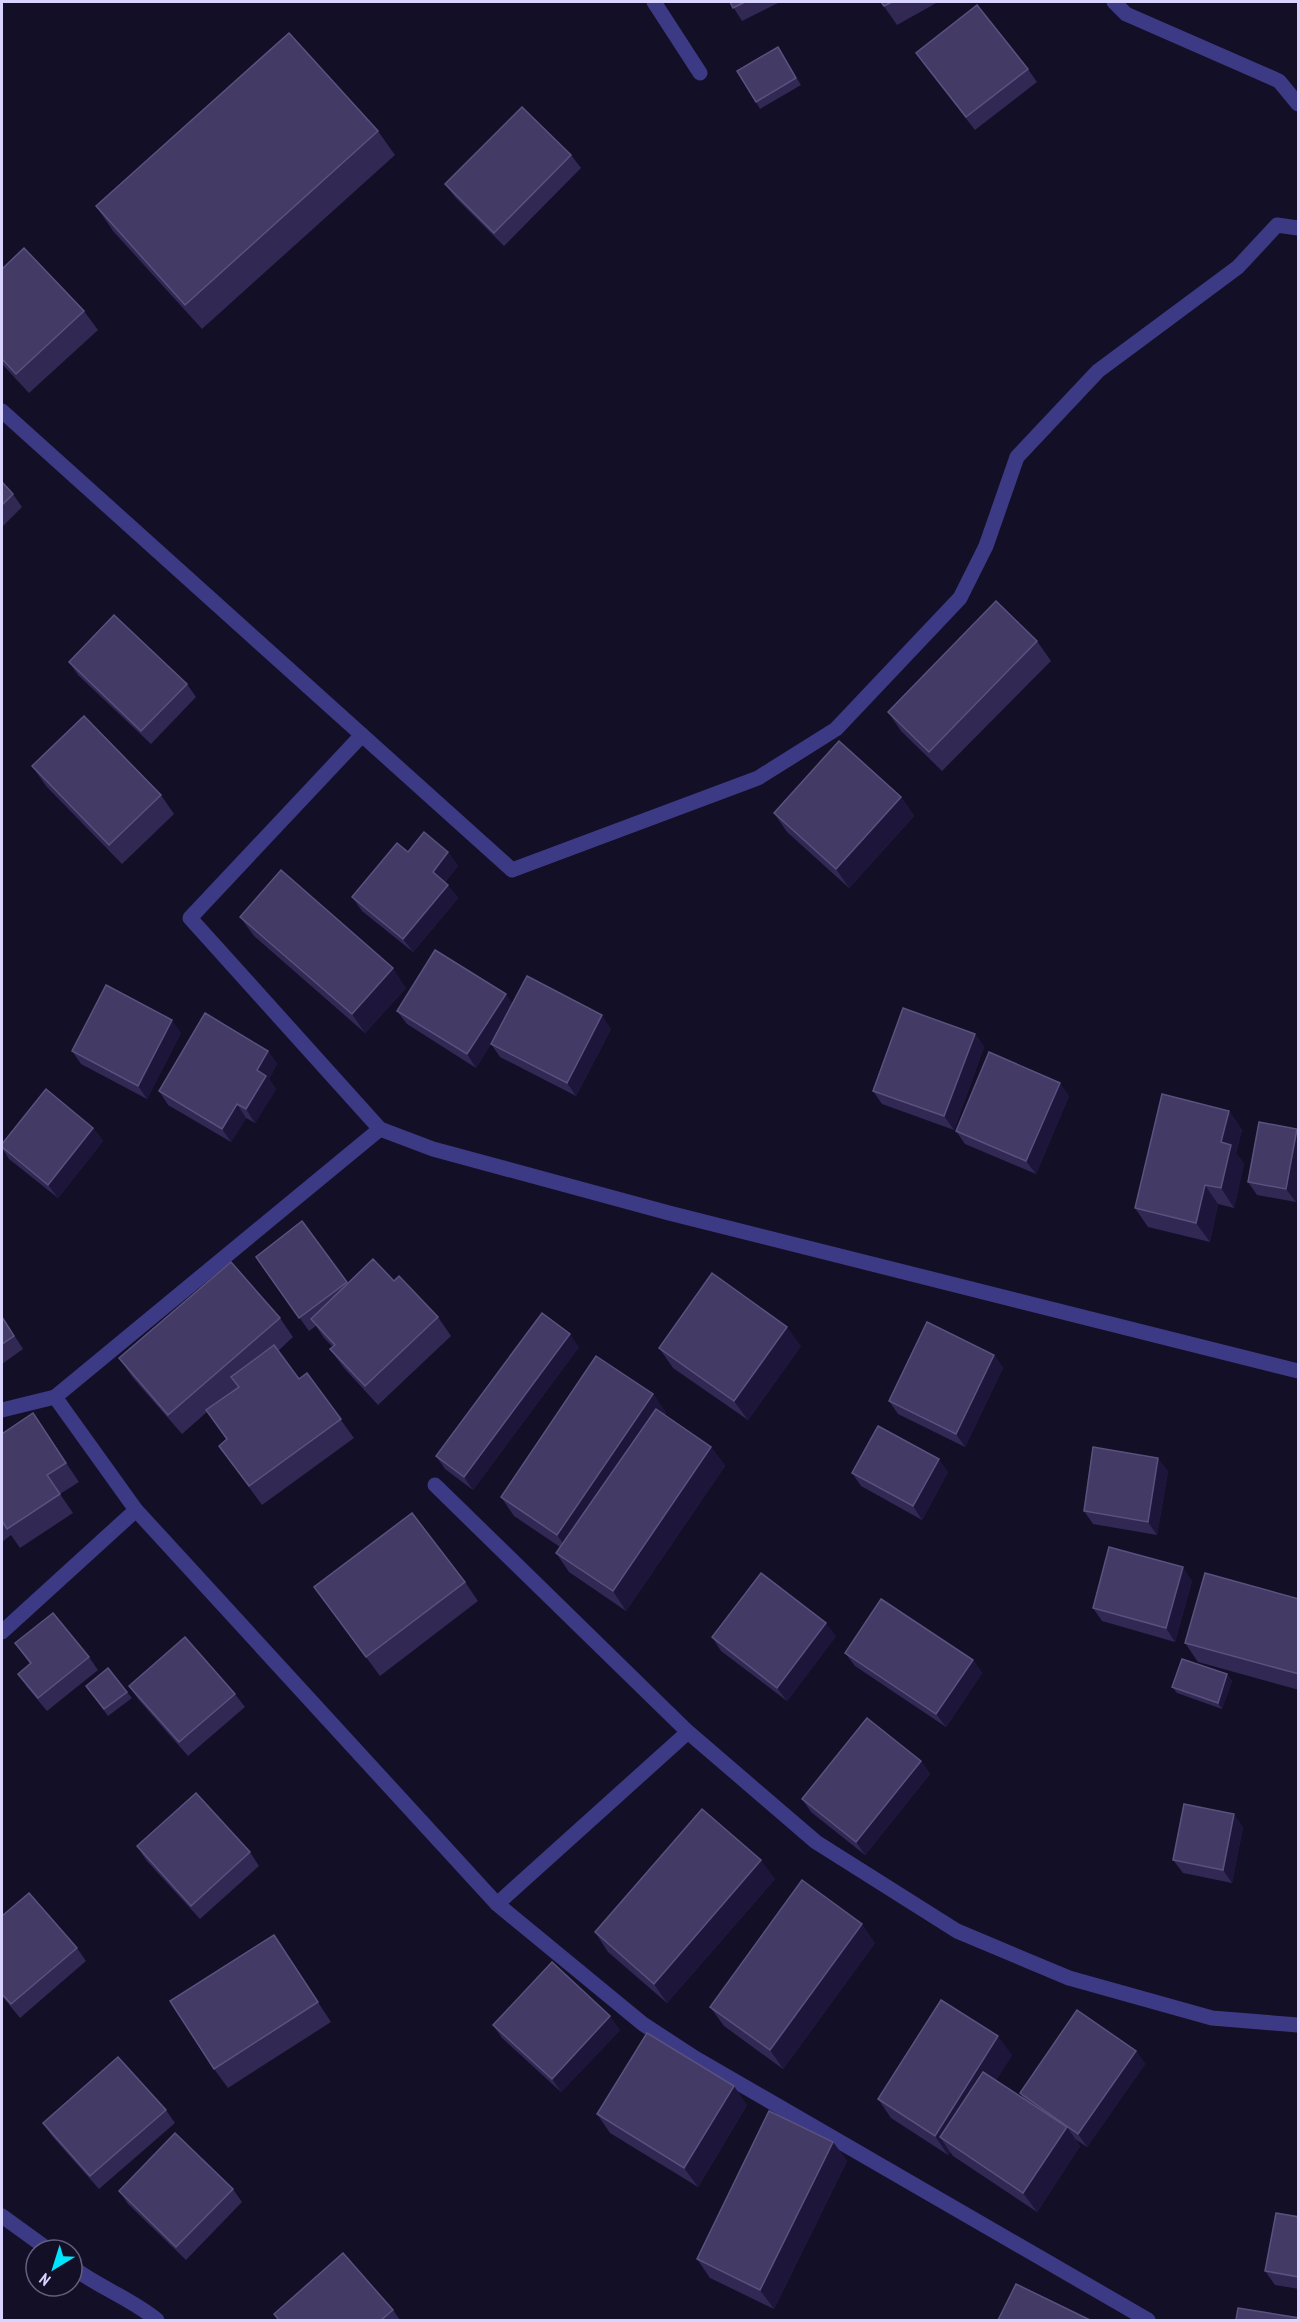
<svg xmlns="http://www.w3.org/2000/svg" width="1300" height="2322" viewBox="0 0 1300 2322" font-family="'PT Sans Narrow',sans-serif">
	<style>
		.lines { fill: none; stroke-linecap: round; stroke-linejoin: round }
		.minor { stroke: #3d3a85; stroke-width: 15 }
		.wall { fill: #312854 }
		.shaded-wall { fill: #1d163a }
		.building { fill: #433a66; stroke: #5a527e; stroke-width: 1.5 }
	</style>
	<rect width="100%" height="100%" fill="#130f26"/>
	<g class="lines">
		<g class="minor">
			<polyline points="654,2 700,73"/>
			<polyline points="1114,2 1126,14 1279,81 1298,104"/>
			<polyline points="2,411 512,870 758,778 836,729 960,598 986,546 1017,457 1098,371 1238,267 1277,225 1298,228"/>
			<polyline points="362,735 190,918 380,1129"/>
			<polyline points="2,1410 55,1397"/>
			<polyline points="435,1485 688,1732 816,1842 957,1931 1069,1978 1212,2018 1298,2025"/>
			<polyline points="2,1632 136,1510"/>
			<polyline points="688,1732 497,1904 136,1510 55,1397 380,1129 433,1149 669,1213 1298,1371"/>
			<polyline points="497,1904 643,2024 695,2058 1148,2320"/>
			<polyline points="2,2216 49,2250"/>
			<path d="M72,2267C100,2288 130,2298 157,2320"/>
		</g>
	</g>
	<g class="wall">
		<polygon points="730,2 780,2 742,21"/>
		<polygon points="881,2 938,2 897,25"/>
		<polygon points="916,53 1028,69 1037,82 975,130 925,66"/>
		<polygon points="782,54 801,85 760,109 756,102"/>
		<polygon points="378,131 395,155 202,329 113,231 96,206"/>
		<polygon points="571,155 581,168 504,246 455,197 445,184"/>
		<polygon points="2,269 84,311 98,330 29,393 2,364"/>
		<polygon points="2,482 13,494 22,507 2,527"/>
		<polygon points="1037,641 1051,661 942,771 901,731 888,712"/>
		<polygon points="69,662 187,684 196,697 151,744 78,675"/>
		<polygon points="32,766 161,795 174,814 122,864 46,786"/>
		<polygon points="901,797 914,816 849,888 787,832 774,813"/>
		<polygon points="408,852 448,852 458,866 445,882 458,898 413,952 362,911 352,897"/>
		<polygon points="240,917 406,988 365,1033 254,936"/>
		<polygon points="512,1003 611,1029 576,1096 500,1057 491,1044 476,1068 407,1024 397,1011"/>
		<polygon points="181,1033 147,1099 81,1064 72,1051"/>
		<polygon points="975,1034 984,1047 954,1130 882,1104 873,1091"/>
		<polygon points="268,1051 277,1064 269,1079 276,1089 255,1123 246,1118 231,1142 168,1105 159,1091"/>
		<polygon points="1069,1096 1036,1174 965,1144 956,1131"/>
		<polygon points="1229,1111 1242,1130 1236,1153 1244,1164 1234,1208 1218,1204 1210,1242 1148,1227 1135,1208"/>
		<polygon points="93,1128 103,1141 58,1198 9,1159 2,1148 2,1144"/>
		<polygon points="1297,1129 1299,1131 1299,1187 1296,1202 1257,1195 1248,1182"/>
		<polygon points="302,1221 348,1283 394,1281 438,1317 451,1336 378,1405 344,1368 330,1349 333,1347 324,1338 316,1326 309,1331 256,1257"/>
		<polygon points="2,1316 23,1349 2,1364"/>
		<polygon points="280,1318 293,1337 278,1351 299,1379 307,1373 354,1438 262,1505 219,1446 227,1440 207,1412 182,1434 133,1378 119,1358"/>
		<polygon points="801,1346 748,1420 673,1368 659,1348"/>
		<polygon points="579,1347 473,1490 445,1469 436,1456"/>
		<polygon points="994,1355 1003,1368 965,1447 898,1414 889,1401"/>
		<polygon points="653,1394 666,1413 665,1415 711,1447 725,1466 626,1611 569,1572 556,1553 560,1547 514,1516 501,1497"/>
		<polygon points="46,1433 79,1482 60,1494 73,1513 20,1548 11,1535 2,1542 2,1434"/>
		<polygon points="1168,1471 1157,1535 1093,1524 1084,1511"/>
		<polygon points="948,1472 922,1520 861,1486 852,1473"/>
		<polygon points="1192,1581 1175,1642 1102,1621 1093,1608"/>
		<polygon points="465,1582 478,1601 380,1676 314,1587"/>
		<polygon points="1299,1599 1299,1690 1198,1662 1185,1643"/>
		<polygon points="836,1636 787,1701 721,1651 712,1637"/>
		<polygon points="15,1643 89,1657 98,1670 47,1711 27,1687 18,1674 30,1664"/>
		<polygon points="845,1653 973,1660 982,1673 946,1727 855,1666"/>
		<polygon points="1227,1674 1232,1681 1222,1709 1177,1693 1172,1687"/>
		<polygon points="86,1686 127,1692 132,1698 108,1716"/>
		<polygon points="129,1686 235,1694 245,1707 188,1756 138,1699"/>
		<polygon points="921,1761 930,1774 865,1855 811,1812 802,1799"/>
		<polygon points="1243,1827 1232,1883 1183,1873 1173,1860"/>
		<polygon points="137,1846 250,1852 259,1866 200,1919 146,1860"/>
		<polygon points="775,1879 667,2003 608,1952 595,1932"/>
		<polygon points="2,1916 77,1948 86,1961 20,2018 2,1996"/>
		<polygon points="274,1935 331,2022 228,2088 214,2069"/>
		<polygon points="875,1943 783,2069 724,2026 710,2007"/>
		<polygon points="493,2025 620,2030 561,2092 502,2038"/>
		<polygon points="1136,2051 1145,2064 1087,2147 1075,2139 1080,2146 1037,2212 953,2156 950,2152 948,2155 891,2118 878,2099 1012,2055 996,2080 1023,2098 1020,2093"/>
		<polygon points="747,2105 698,2187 610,2133 597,2114"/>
		<polygon points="166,2110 175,2123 99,2189 52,2136 43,2123"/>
		<polygon points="833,2142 847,2161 774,2309 710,2278 697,2259"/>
		<polygon points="233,2189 242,2202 186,2260 128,2204 119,2191"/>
		<polygon points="1299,2217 1299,2289 1275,2285 1265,2271"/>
		<polygon points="393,2310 400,2320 278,2320 274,2314"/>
	</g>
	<g class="shaded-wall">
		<polygon points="901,797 914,816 849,888 836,869"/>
		<polygon points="448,852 458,866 442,885 433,872"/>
		<polygon points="448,885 458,898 413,952 403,939"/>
		<polygon points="393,968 406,988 365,1033 352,1014"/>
		<polygon points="506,994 515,1007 476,1068 467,1054"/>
		<polygon points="602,1015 611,1029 576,1096 567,1083"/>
		<polygon points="172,1020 181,1033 147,1099 138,1086"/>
		<polygon points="975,1034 984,1047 954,1130 944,1116"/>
		<polygon points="268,1051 277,1064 269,1079 276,1089 255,1123 246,1109 257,1070"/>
		<polygon points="1060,1083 1069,1096 1036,1174 1026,1161"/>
		<polygon points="237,1104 246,1118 231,1142 222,1129"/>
		<polygon points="1229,1111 1242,1130 1236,1153 1244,1164 1234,1208 1221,1188 1221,1142"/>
		<polygon points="93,1128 103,1141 58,1198 48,1185"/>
		<polygon points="1297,1129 1299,1131 1299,1187 1296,1202 1286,1189"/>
		<polygon points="1205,1185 1218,1204 1210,1242 1196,1223"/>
		<polygon points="787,1327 801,1346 748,1420 734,1401"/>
		<polygon points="570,1334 579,1347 473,1490 464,1477"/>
		<polygon points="994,1355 1003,1368 965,1447 956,1434"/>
		<polygon points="653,1394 666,1413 571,1554 557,1535"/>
		<polygon points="711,1447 725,1466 626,1611 613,1591"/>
		<polygon points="1158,1458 1168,1471 1157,1535 1148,1522"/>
		<polygon points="939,1459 948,1472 922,1520 913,1506"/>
		<polygon points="1183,1567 1192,1581 1175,1642 1166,1628"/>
		<polygon points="826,1623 836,1636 787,1701 777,1688"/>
		<polygon points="973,1660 982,1673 946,1727 936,1714"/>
		<polygon points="1227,1674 1232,1681 1222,1709 1218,1703"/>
		<polygon points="921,1761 930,1774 865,1855 856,1842"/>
		<polygon points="1234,1814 1243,1827 1232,1883 1223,1870"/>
		<polygon points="761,1860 775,1879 667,2003 654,1984"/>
		<polygon points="862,1924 875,1943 783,2069 770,2050"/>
		<polygon points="610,2016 620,2030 561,2092 552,2079"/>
		<polygon points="998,2036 1012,2055 954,2146 940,2137 950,2152 948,2155 935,2136"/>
		<polygon points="1136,2051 1145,2064 1087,2147 1078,2134"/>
		<polygon points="734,2086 747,2105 698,2187 684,2168"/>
		<polygon points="1067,2127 1080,2146 1037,2212 1023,2193"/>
		<polygon points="833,2142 847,2161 774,2309 760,2290"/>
	</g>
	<g class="building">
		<polygon points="730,2 745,2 733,8"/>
		<polygon points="881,2 892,2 884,6"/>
		<polygon points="977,5 1028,69 966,117 916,53"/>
		<polygon points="289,33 378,131 185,305 96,206"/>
		<polygon points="778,47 796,78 756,102 737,71"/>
		<polygon points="522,107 571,155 494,233 445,184"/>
		<polygon points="24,248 84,311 16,374 2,359 2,269"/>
		<polygon points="2,482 13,494 2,505"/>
		<polygon points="996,601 1037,641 929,752 888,712"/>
		<polygon points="114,615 187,684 141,731 69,662"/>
		<polygon points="84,716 161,795 109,845 32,766"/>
		<polygon points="839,741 901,797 836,869 774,813"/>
		<polygon points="424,832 448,852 433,872 448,885 403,939 352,897 397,843 408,852"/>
		<polygon points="281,870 393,968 352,1014 240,917"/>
		<polygon points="435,950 506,994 467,1054 397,1011"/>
		<polygon points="527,976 602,1015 567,1083 491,1044"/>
		<polygon points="106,985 172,1020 138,1086 72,1051"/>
		<polygon points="903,1008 975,1034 944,1116 873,1091"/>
		<polygon points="205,1013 268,1051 257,1070 266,1076 246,1109 237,1104 222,1129 159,1091"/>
		<polygon points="989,1052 1060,1083 1026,1161 956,1131"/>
		<polygon points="46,1089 93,1128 48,1185 2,1147 2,1144"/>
		<polygon points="1162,1094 1229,1111 1221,1142 1231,1145 1221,1188 1205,1185 1196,1223 1135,1208"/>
		<polygon points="1259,1122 1297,1129 1286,1189 1248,1182"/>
		<polygon points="302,1221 347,1282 299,1318 256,1257"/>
		<polygon points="373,1259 394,1281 399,1276 438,1317 365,1386 330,1349 335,1345 311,1319"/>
		<polygon points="231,1262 280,1318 168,1415 119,1358"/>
		<polygon points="712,1273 787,1327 734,1401 659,1348"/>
		<polygon points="542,1313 570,1334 464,1477 436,1456"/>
		<polygon points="2,1317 14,1336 2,1344"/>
		<polygon points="927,1322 994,1355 956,1434 889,1401"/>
		<polygon points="274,1345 299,1379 307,1373 341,1419 249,1486 219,1446 227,1439 206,1410 239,1387 231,1377"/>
		<polygon points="596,1356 653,1394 557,1535 501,1497"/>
		<polygon points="656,1409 711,1447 613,1591 556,1553"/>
		<polygon points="33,1413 66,1463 47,1475 60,1494 7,1529 2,1521 2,1434"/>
		<polygon points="878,1426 939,1459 913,1506 852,1473"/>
		<polygon points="1093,1447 1158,1458 1148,1522 1084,1511"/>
		<polygon points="412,1513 465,1582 366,1657 314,1587"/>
		<polygon points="1109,1547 1183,1567 1166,1628 1093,1608"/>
		<polygon points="761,1573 826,1623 777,1688 712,1637"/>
		<polygon points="1205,1573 1299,1599 1299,1674 1185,1643"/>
		<polygon points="881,1599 973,1660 936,1714 845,1653"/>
		<polygon points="53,1613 89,1657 38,1698 18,1674 31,1663 15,1643"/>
		<polygon points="185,1637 235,1694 179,1742 129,1686"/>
		<polygon points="1182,1659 1227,1674 1218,1703 1172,1687"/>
		<polygon points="108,1668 127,1692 104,1709 86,1686"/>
		<polygon points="867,1718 921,1761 856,1842 802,1799"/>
		<polygon points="196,1793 250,1852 191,1906 137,1846"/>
		<polygon points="1184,1804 1234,1814 1223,1870 1173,1860"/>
		<polygon points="702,1809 761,1860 654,1984 595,1932"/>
		<polygon points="802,1880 862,1924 770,2050 710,2007"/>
		<polygon points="29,1893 77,1948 11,2004 2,1994 2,1916"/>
		<polygon points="274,1935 318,2002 214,2069 170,2001"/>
		<polygon points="552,1962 610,2016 552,2079 493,2025"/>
		<polygon points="941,2000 998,2036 935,2136 878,2099"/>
		<polygon points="1077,2010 1136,2051 1078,2134 1020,2093"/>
		<polygon points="647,2033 734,2086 684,2168 597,2114"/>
		<polygon points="118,2057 166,2110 90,2176 43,2123"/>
		<polygon points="983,2072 1067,2127 1023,2193 940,2137"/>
		<polygon points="769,2111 833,2142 760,2290 697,2259"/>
		<polygon points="175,2133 233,2189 176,2247 119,2191"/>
		<polygon points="1276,2213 1299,2217 1299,2277 1265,2271"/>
		<polygon points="343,2253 393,2310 381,2320 279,2320 274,2314"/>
		<polygon points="1016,2284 1090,2320 998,2320"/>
		<polygon points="1238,2308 1299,2318 1299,2320 1236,2320"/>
	</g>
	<rect width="1300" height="2322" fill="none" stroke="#d9d4ff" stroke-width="6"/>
	<g transform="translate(54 2268) rotate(218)"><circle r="28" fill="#130f26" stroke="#625e7d" stroke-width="1.5"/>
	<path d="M0-4.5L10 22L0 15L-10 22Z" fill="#00e5ff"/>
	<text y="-9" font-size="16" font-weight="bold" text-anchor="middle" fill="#d9d4ff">N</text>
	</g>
</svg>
